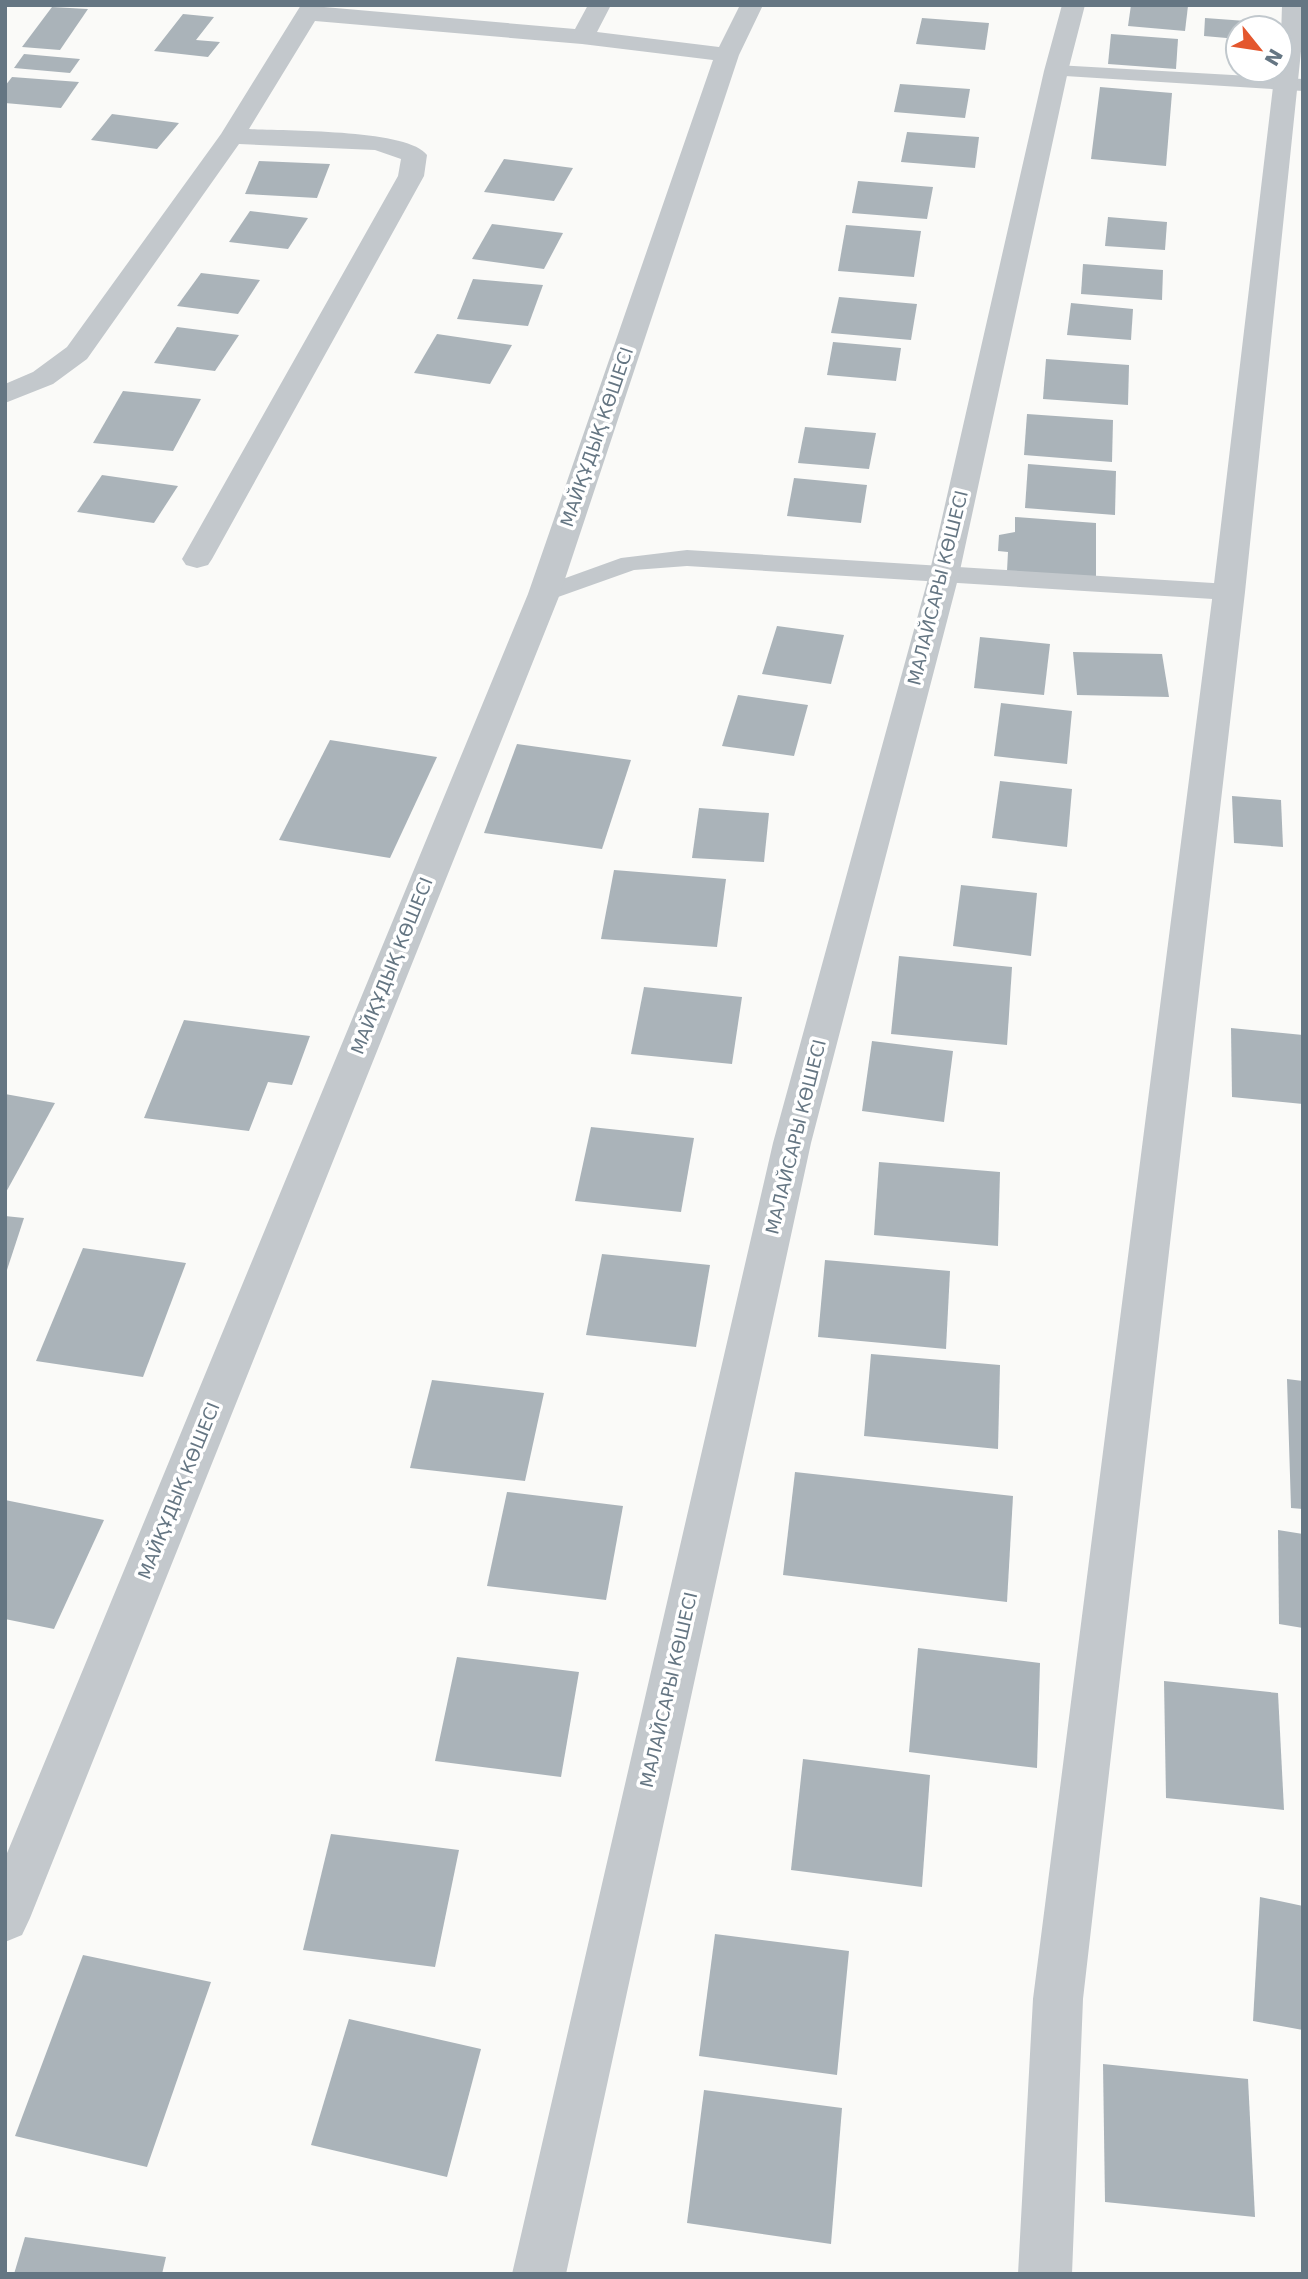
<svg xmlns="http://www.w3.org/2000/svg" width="1308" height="2279" viewBox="0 0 1308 2279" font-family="'DejaVu Sans',sans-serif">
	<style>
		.building { fill: #aab3b9 }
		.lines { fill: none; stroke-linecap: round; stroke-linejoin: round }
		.service { fill: #c3c8cc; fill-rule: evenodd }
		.minor { fill: #c3c8cc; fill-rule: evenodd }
		.labels { text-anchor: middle; stroke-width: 7; stroke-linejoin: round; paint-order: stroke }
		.street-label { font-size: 18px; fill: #657683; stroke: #fff }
	</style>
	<rect width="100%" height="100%" fill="#fafaf8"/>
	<g class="building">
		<polygon points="1131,5 1188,6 1185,31 1128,26"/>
		<polygon points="52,7 88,9 60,50 22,47"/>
		<polygon points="183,14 214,17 196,40 220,42 208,57 154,51"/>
		<polygon points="922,18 989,23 985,50 916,44"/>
		<polygon points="1205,18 1246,21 1246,28 1238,28 1238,39 1204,36"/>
		<polygon points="1111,34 1178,39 1176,69 1108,64"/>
		<polygon points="24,54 80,59 70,73 14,68"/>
		<polygon points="12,77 79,82 61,108 5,103 5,86"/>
		<polygon points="900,84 970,89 965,118 894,112"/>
		<polygon points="1100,87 1172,93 1166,166 1091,159"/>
		<polygon points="112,114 179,123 157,149 91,140"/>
		<polygon points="907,132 979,137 975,168 901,162"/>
		<polygon points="504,159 573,168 554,201 484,192"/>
		<polygon points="259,161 330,164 317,198 245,194"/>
		<polygon points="858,181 933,187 927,219 852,213"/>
		<polygon points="250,211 308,218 288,249 229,242"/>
		<polygon points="1108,217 1167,222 1165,250 1105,246"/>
		<polygon points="492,224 563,233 544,269 472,259"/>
		<polygon points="846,225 921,231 914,277 838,271"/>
		<polygon points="1083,264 1163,270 1162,300 1081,294"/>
		<polygon points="201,273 260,280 238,314 177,306"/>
		<polygon points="473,279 543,285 528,326 457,319"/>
		<polygon points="839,297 917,304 911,340 831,333"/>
		<polygon points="1071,303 1133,309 1131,340 1067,335"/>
		<polygon points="177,327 239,335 215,371 154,363"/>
		<polygon points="437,334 512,345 490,384 414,373"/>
		<polygon points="833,342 901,348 896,381 827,375"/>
		<polygon points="1046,359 1129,365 1128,405 1043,399"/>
		<polygon points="123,391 201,399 173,451 93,443"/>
		<polygon points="1027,414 1113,420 1112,462 1024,455"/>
		<polygon points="805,427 876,433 869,469 798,463"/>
		<polygon points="1028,464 1116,471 1115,515 1025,508"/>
		<polygon points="102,475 178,486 154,523 77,512"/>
		<polygon points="794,478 867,485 861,523 787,516"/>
		<polygon points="1015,517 1096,523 1096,577 1007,571 1008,552 998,551 999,535 1015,532"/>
		<polygon points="777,626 844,635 831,684 762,674"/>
		<polygon points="980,637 1050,644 1044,695 974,688"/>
		<polygon points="1073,652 1162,654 1169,697 1077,695"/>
		<polygon points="738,695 808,705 794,756 722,746"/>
		<polygon points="1001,703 1072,711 1067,764 994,756"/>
		<polygon points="330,740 437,757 390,858 279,840"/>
		<polygon points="517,744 631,760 602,849 484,833"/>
		<polygon points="1000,781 1072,789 1067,847 992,838"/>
		<polygon points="1232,796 1281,800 1283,847 1234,843"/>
		<polygon points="699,808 769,813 764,862 692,858"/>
		<polygon points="614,870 726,879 717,947 601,939"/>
		<polygon points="961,885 1037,893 1031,956 953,946"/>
		<polygon points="899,956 1012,967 1007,1045 891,1034"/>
		<polygon points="644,987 742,997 732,1064 631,1054"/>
		<polygon points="184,1020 310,1036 292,1085 268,1082 249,1131 144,1118"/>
		<polygon points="1231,1028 1303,1035 1303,1104 1232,1097"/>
		<polygon points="872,1041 953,1051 944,1122 862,1111"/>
		<polygon points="5,1094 55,1103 5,1194"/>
		<polygon points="591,1127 694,1138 681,1212 575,1201"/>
		<polygon points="879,1162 1000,1172 998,1246 874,1235"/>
		<polygon points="5,1216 24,1218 6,1273 5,1273"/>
		<polygon points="83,1248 186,1263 143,1377 36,1361"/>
		<polygon points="602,1254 710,1265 696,1347 586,1335"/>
		<polygon points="825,1260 950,1271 946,1349 818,1337"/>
		<polygon points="871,1354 1000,1365 998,1449 864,1436"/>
		<polygon points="1287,1379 1303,1381 1303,1509 1291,1508"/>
		<polygon points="432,1380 544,1393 525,1481 410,1468"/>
		<polygon points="795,1472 1013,1496 1007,1602 783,1575"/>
		<polygon points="507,1492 623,1506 606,1600 487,1586"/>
		<polygon points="5,1500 104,1520 54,1629 5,1619"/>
		<polygon points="1278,1530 1303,1534 1303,1628 1279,1624"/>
		<polygon points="918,1648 1040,1663 1037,1768 909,1752"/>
		<polygon points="457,1657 579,1672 561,1777 435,1761"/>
		<polygon points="1164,1681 1278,1693 1284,1810 1166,1798"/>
		<polygon points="803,1759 930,1775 922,1887 791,1870"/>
		<polygon points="331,1834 459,1850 435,1967 303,1950"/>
		<polygon points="1260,1897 1303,1906 1303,2030 1253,2021"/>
		<polygon points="715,1934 849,1951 837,2075 699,2056"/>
		<polygon points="83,1955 211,1982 147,2167 15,2136"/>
		<polygon points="349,2019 481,2049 447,2177 311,2145"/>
		<polygon points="1103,2064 1248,2079 1255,2217 1105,2202"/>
		<polygon points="704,2090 842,2108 831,2244 687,2223"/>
		<polygon points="25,2237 166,2257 162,2274 14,2274"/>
	</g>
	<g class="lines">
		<g class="service">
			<polygon points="1056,65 1303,79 1303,91 1049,75 1046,71"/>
			<polygon points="687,550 1229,584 1238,587 1242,592 1238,597 1229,600 687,566 634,570 544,602 535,599 531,594 535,589 621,558"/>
		</g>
		<g class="minor">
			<path d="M301,5L575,29L588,5H611L597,32L719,47L740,5H763L739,55L560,594L30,1918L22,1935L5,1942V1858L528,594L713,60L582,44L315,21L249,129C282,131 409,129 427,155L424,176L212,559L208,565L197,568L186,565L182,559L398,176L401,159L375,150L239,144L87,359L53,384L5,403V384L33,372L67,347L221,134Z"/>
			<polygon points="1062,5 1085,5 1068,71 959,575 811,1143 566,2274 512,2274 773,1143 929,575 1044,71"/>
			<polygon points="1282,5 1303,5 1303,32 1245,592 1083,1999 1072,2274 1018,2274 1033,1999 1213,592 1275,70 1280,70"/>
		</g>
	</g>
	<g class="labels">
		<g class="street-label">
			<text transform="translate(597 437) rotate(-71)" y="6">МАЙҚҰДЫҚ КӨШЕСІ</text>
			<text transform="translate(938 588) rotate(-76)" y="6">МАЛАЙСАРЫ КӨШЕСІ</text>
			<text transform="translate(392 966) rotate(-68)" y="6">МАЙҚҰДЫҚ КӨШЕСІ</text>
			<text transform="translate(796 1137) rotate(-76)" y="6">МАЛАЙСАРЫ КӨШЕСІ</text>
			<text transform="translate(179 1491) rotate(-68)" y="6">МАЙҚҰДЫҚ КӨШЕСІ</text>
			<text transform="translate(669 1690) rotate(-77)" y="6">МАЛАЙСАРЫ КӨШЕСІ</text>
		</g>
	</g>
	<rect width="1308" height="2279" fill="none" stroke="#657683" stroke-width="14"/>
	<g transform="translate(1259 49) rotate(120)"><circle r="33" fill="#ffffff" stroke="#c1c8cd" stroke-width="2"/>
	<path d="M0-5L12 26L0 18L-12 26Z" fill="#e4572e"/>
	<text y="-10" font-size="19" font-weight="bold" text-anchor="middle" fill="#657683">N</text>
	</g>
</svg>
